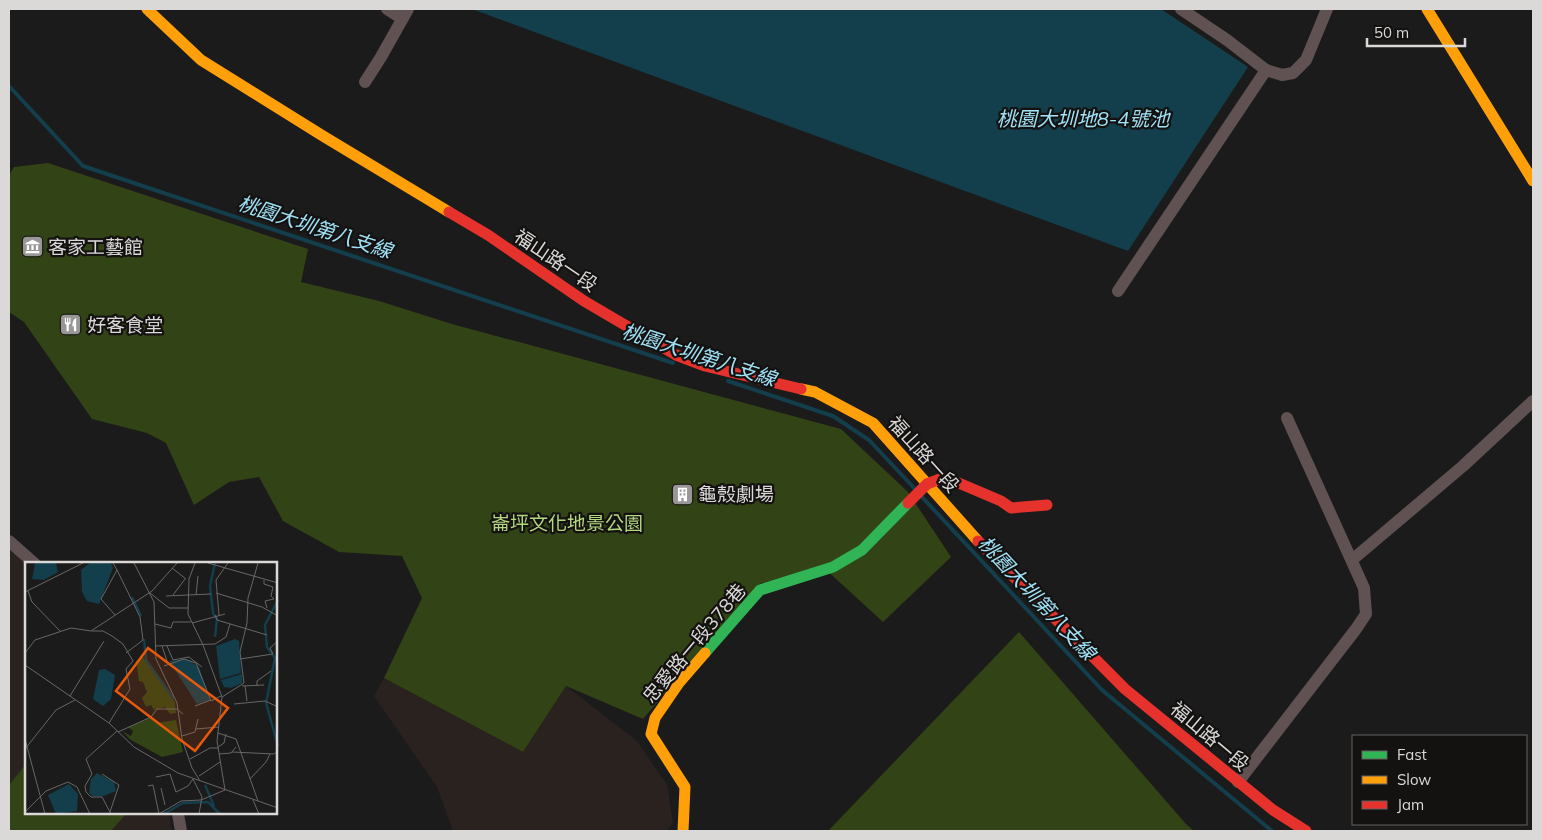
<svg xmlns="http://www.w3.org/2000/svg" width="1542" height="840" viewBox="0 0 1542 840" font-family="Mulish,'Noto Sans TC',sans-serif">
	<style>
		.built { fill: #2a221f }
		.green { fill: #324315 }
		.water { fill: #133e4b }
		.lines { fill: none; stroke-linecap: round; stroke-linejoin: round }
		.stream { stroke: #133e4b; stroke-width: 4 }
		.street { stroke: #605253; stroke-width: 12 }
		.fast { stroke: #30b455; stroke-width: 11 }
		.slow { stroke: #ff9f0a; stroke-width: 11 }
		.jam { stroke: #e5322d; stroke-width: 11 }
		.labels { text-anchor: middle; stroke-width: 4.5; stroke-linejoin: round; paint-order: stroke }
		.poi-label { font-size: 19px; fill: #dbd9d8; stroke: #141211; text-anchor: start }
		.street-label { font-size: 19px; fill: #dbd9d8; stroke: #141211 }
		.park-label { font-size: 19px; fill: #b3d77e; stroke: #141211 }
		.water-label { font-size: 20px; font-style: italic; fill: #a0e2f8; stroke: #141211 }
		.inset-river { fill: none; stroke: #133e4b; stroke-width: 2.5 }
		.inset-road { fill: none; stroke: #686767; stroke-width: 1 }
		.view { fill: #e8590c; fill-opacity: 0.15; stroke: #e8590c; stroke-width: 2.5 }
		.inset-edge { fill: none; stroke: #dbd9d8; stroke-width: 2.5 }
	</style>
	<rect width="100%" height="100%" fill="#1c1b1b"/>
	<g class="built">
		<polygon points="9,548 26,564 26,814 169,814 172,831 9,831"/>
		<polygon points="384,678 523,752 566,686 637,741 667,785 673,822 667,831 453,831 437,787 374,696"/>
	</g>
	<g class="green">
		<polygon points="48,163 308,249 301,282 379,301 452,324 841,429 908,492 951,557 883,622 822,566 759,584 643,719 566,686 523,752 384,678 422,598 402,556 339,552 283,521 259,477 229,482 194,505 166,443 147,433 92,419 24,322 9,312 9,175 14,167"/>
		<polygon points="1019,632 1186,824 1194,831 828,831"/>
		<polygon points="26,764 26,814 126,814 111,831 9,831 9,785"/>
	</g>
	<polygon class="water" points="472,9 1161,9 1248,67 1128,251"/>
	<g class="lines">
		<g class="stream">
			<polyline points="9,86 83,166 673,363"/>
			<polyline points="728,381 833,416 869,440 916,490"/>
			<polyline points="922,497 1102,690 1272,831"/>
		</g>
		<g class="street">
			<polyline points="387,9 401,18"/>
			<polyline points="1181,9 1227,40 1266,70 1282,75 1293,73 1306,60 1327,9"/>
			<polyline points="365,82 381,57 408,9"/>
			<polyline points="1118,291 1266,70"/>
			<polyline points="9,541 35,564"/>
			<polyline points="1352,560 1463,466 1533,401"/>
			<polyline points="1238,782 1356,629 1366,614 1364,588 1287,418"/>
			<polyline points="178,814 181,831"/>
		</g>
		<polyline class="fast" points="705,653 760,590 833,567 862,550 908,503"/>
		<g class="slow">
			<polyline points="147,9 201,60 323,136 449,212"/>
			<polyline points="1427,9 1533,181"/>
			<polyline points="801,389 815,392 873,423 978,541"/>
			<polyline points="683,831 685,787 651,734 655,718 679,683 705,653"/>
		</g>
		<g class="jam">
			<polyline points="449,212 488,235 584,301 676,355 705,366 801,389"/>
			<polyline points="908,503 927,484 940,479 954,481 1001,501 1011,508 1047,505"/>
			<polyline points="978,541 1125,689 1273,810 1306,831"/>
		</g>
	</g>
	<defs>
		<symbol id="museum-square" viewBox="-11 -11 22 22"><rect x="-9" y="-9" width="18" height="18" rx="4" fill="#989696" stroke="#141211"/><path d="M0-6L6-3V-2H-6V-3ZM-5-1h2V3h-2ZM-1-1h2V3h-2ZM3-1h2V3H3ZM-6 4H6V6H-6Z" fill="#fff"/></symbol>
		<symbol id="restaurant-square" viewBox="-11 -11 22 22"><rect x="-9" y="-9" width="18" height="18" rx="4" fill="#989696" stroke="#141211"/><path d="M-5-6h1v4h1v-4h1v4h1v-4h1v5L-1.5 .5V6h-2V.5L-5-1ZM5-6V6H3V1.5H1.5Q1.5-4 5-6Z" fill="#fff"/></symbol>
		<symbol id="building-square" viewBox="-11 -11 22 22"><rect x="-9" y="-9" width="18" height="18" rx="4" fill="#989696" stroke="#141211"/><path d="M-4-6H4V6H1V3H-1V6H-4ZM-2.5-4.3h1.7v1.8h-1.7ZM.8-4.3h1.7v1.8H.8ZM-2.5-1h1.7V.8h-1.7ZM.8-1h1.7V.8H.8Z" fill="#fff"/></symbol>
	</defs>
	<g fill-rule="evenodd">
		<use href="#museum-square" x="20" y="234" width="25" height="25"/>
		<use href="#restaurant-square" x="58" y="312" width="25" height="25"/>
		<use href="#building-square" x="670" y="482" width="25" height="25"/>
	</g>
	<g class="labels">
		<g class="poi-label">
			<text x="48" y="254">客家工藝館</text>
			<text x="87" y="332">好客食堂</text>
			<text x="698" y="501">龜殼劇場</text>
		</g>
		<g class="street-label">
			<text transform="translate(556 260) rotate(34)" y="7">福山路一段</text>
			<text transform="translate(924 454) rotate(48)" y="7">福山路一段</text>
			<text transform="translate(694 643) rotate(-50)" y="7">忠愛路一段378巷</text>
			<text transform="translate(1210 736) rotate(40)" y="7">福山路一段</text>
		</g>
		<g class="park-label">
			<text x="567" y="530">崙坪文化地景公園</text>
		</g>
		<g class="water-label">
			<text x="1083" y="126">桃園大圳地8-4號池</text>
			<text transform="translate(315 227) rotate(18)" y="7">桃園大圳第八支線</text>
			<text transform="translate(699 355) rotate(18)" y="7">桃園大圳第八支線</text>
			<text transform="translate(1037 598) rotate(47)" y="7">桃園大圳第八支線</text>
		</g>
	</g>
	<g transform="translate(25 562)">
		<rect width="252" height="252" fill="#1c1b1b"/>
		<path d="M118,95L150,140L151,151L145,152L140,145L129,148L126,143L121,145L117,136L122,130L118,120L114,119L111,99ZM126,156L131,161L151,158L158,190L137,195L106,178L97,169L106,174L108,169L103,165Z" fill="#324315"/>
		<path d="M10,1H31L33,10L19,18L7,17ZM65,1H86L88,6L74,42L62,39L57,30L56,8ZM210,77L214,79L216,111L195,117L191,84ZM162,97L174,105L185,138L172,142L144,99ZM80,107L90,113L86,137L78,144L68,137L74,108ZM217,112V121L206,126L199,125L196,118ZM72,211L89,220L91,229L79,234H68L64,231L66,217ZM44,222L53,232L52,249L31,252L23,233Z" fill="#133e4b"/>
		<path class="inset-river" d="M107,35L116,54M253,38L240,63L242,85L250,96L241,141L253,184M190,75L192,57L188,51L185,24L190,1M119,77L121,98L149,137M180,223L189,244M139,252L158,241L183,240L195,252"/>
		<path class="inset-road" d="M88,1L92,8L76,37L90,53M109,1L129,40L131,97L152,141L157,177L167,206L175,219M183,1L253,21M147,6L161,17M92,8L115,55L118,78L101,91M239,18V22L248,25L246,34L249,37L240,39L242,46M3,29L7,40L35,69M0,30L58,1M125,31L144,46H163M191,31L237,45L253,54M148,33L160,17M171,33L173,14M141,34L186,32M190,53L192,58L242,73M194,53L191,18L203,1M167,61L200,52M130,62L146,66L148,60H166M67,69H78L87,74L98,82L108,99L101,107L105,127L84,161M130,84L190,82L201,75L205,62M137,84L143,102M142,84L148,98L164,95L177,105M0,91L10,78L46,66L66,69L127,29L152,1M215,97L248,92L245,86L253,79M0,103L84,161L109,185L153,211L253,246M139,104L159,97L171,101L186,139L196,134M217,124L239,123M220,124L222,139M232,124V119L246,109M45,134L79,79M197,135L219,121L215,90L222,61L223,36L233,1M209,142L240,139L253,145M170,144L186,138M171,167L194,165M93,170L126,155L132,147H152L158,152M193,171L211,177L233,239M157,174L170,170L173,157M0,177L20,252M193,185L199,181L201,172M0,187L31,148L50,138M207,190L249,192L253,189M194,192L206,191L211,185M165,197L185,186H193M77,212L94,223L85,250M174,214L195,200M131,215L145,212L151,230L163,224L168,217L177,235L174,252M225,217L241,200L245,192M123,224L128,223L134,252L156,239L176,238L200,228L192,179L197,135L178,83L163,52L164,17L170,1M136,226L140,243M228,238L234,252M0,250L21,229L43,220L52,225L65,252M86,252L77,235H66L61,230L60,224L67,212L61,197L92,169"/>
		<path class="view" d="M123,86L203,146L170,189L91,129Z"/>
		<rect width="252" height="252" class="inset-edge"/>
	</g>
	<rect width="1542" height="840" fill="none" stroke="#dbd9d8" stroke-width="20"/>
	<rect x="1352" y="735" width="175" height="90" fill="#141211" stroke="#646261"/>
	<rect x="1362" y="751" width="25" height="8" fill="#30b455" stroke="#646261"/>
	<text x="1397" y="760" font-size="15" fill="#dbd9d8">Fast</text>
	<rect x="1362" y="776" width="25" height="8" fill="#ff9f0a" stroke="#646261"/>
	<text x="1397" y="785" font-size="15" fill="#dbd9d8">Slow</text>
	<rect x="1362" y="801" width="25" height="8" fill="#e5322d" stroke="#646261"/>
	<text x="1397" y="810" font-size="15" fill="#dbd9d8">Jam</text>
	<path d="M1367 38v8h98v-8" fill="none" stroke="#dbd9d8" stroke-width="2.5"/>
	<text x="1374" y="38" font-size="15" fill="#dbd9d8" stroke="#141211" stroke-width="4" paint-order="stroke">50 m</text>
</svg>
